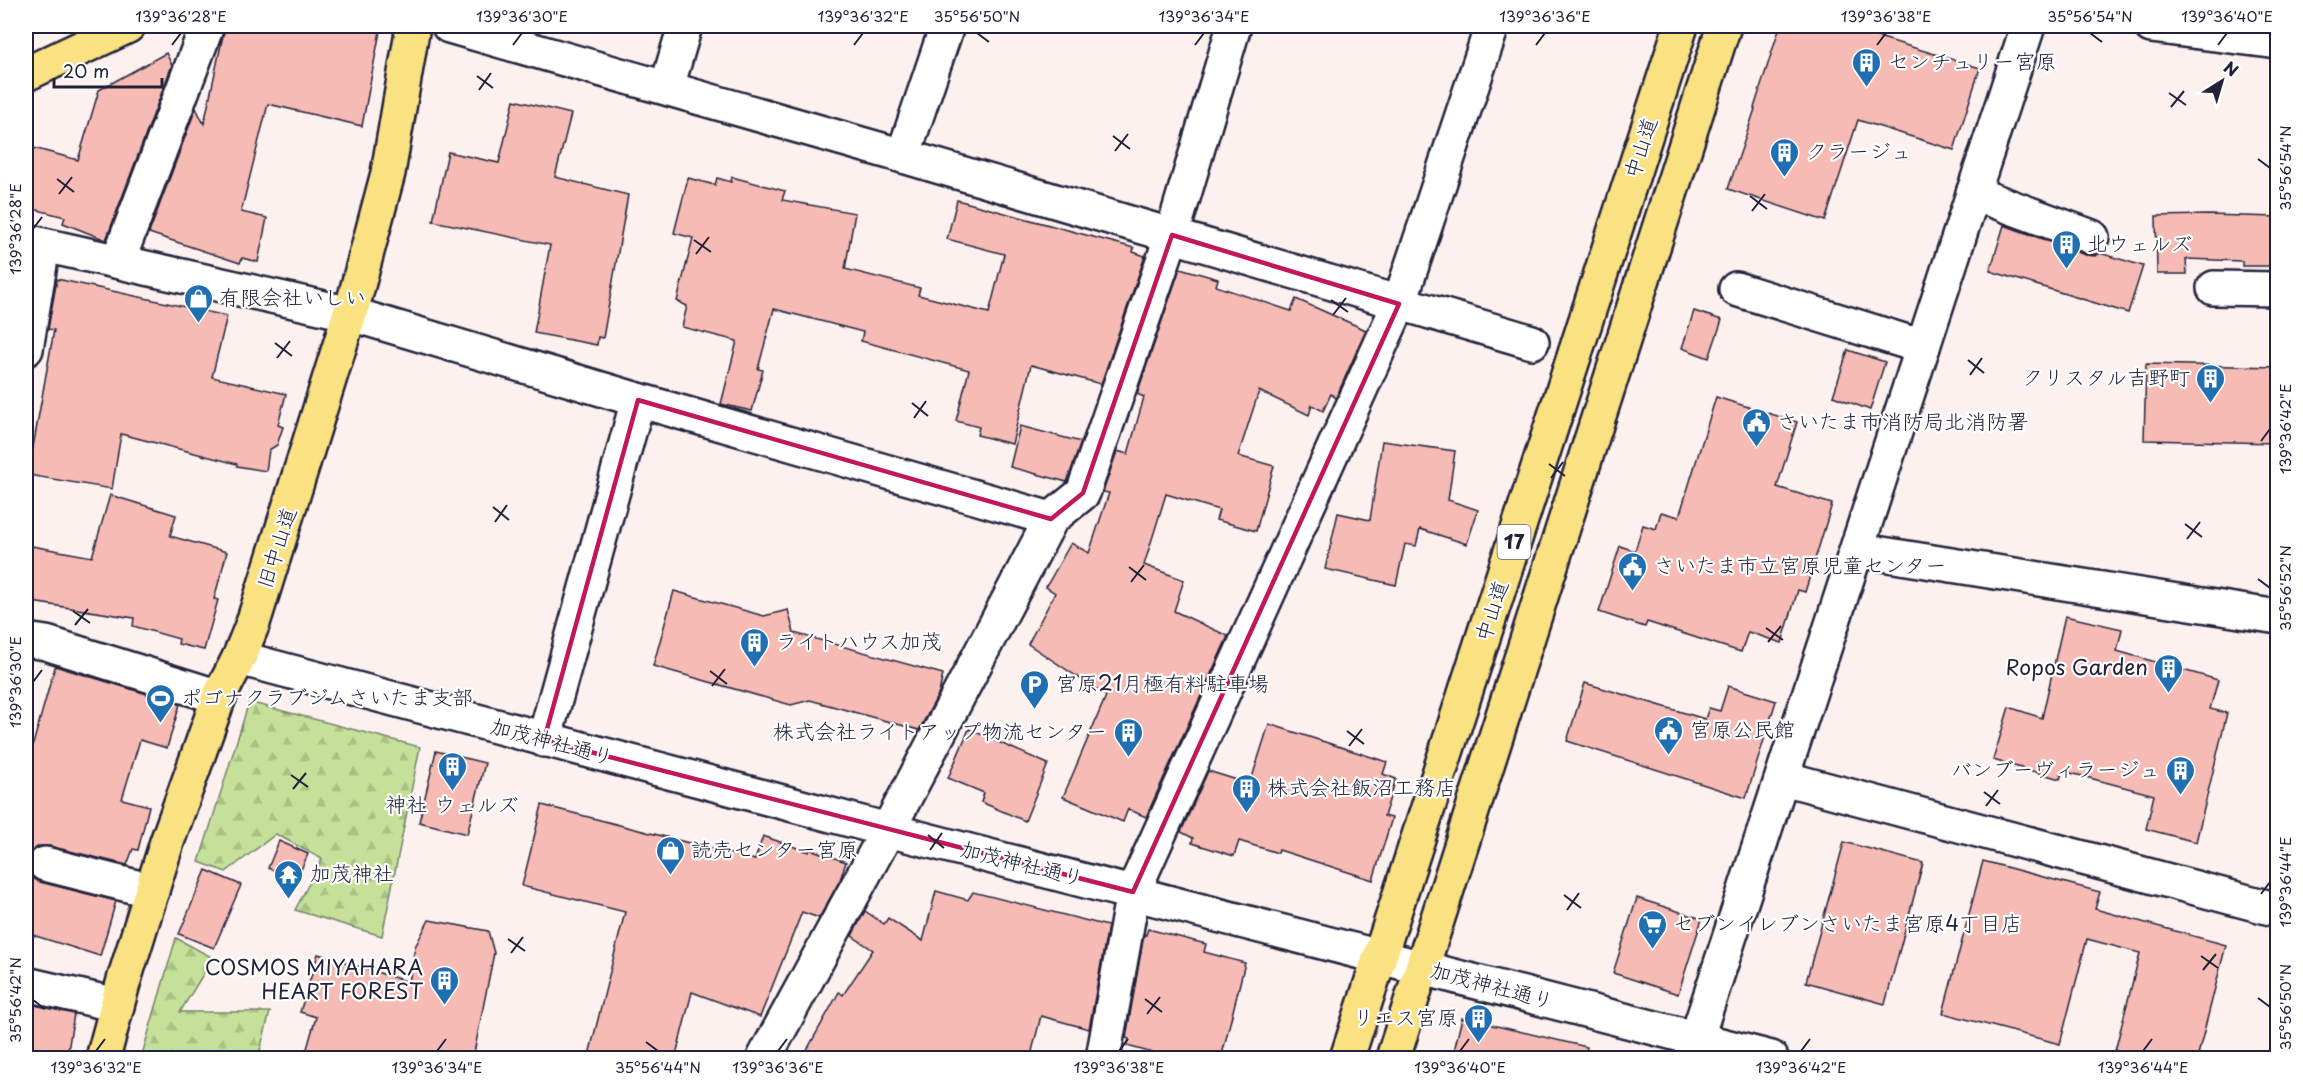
<svg xmlns="http://www.w3.org/2000/svg" width="2303" height="1084" viewBox="0 0 2303 1084" font-family="'Playpen Sans','Klee One',sans-serif">
	<style>
		.forest { fill: url(#forest-firs); stroke: #74826a; stroke-width: 1.5 }
		.building { fill: #f7bbb5; stroke: #22223b; stroke-width: 1.5 }
		.lines { fill: none; stroke-linecap: round; stroke-linejoin: round }
		.minor-casing { stroke: #22223b; stroke-width: 38 }
		.major-casing { stroke: #22223b; stroke-width: 38 }
		.highway-casing { stroke: #22223b; stroke-width: 38 }
		.minor { stroke: #fff; stroke-width: 33 }
		.major { stroke: #fae181; stroke-width: 33 }
		.highway { stroke: #fae181; stroke-width: 33 }
		.marked { fill: none; stroke: #c2185b; stroke-width: 4.5; stroke-linejoin: round }
		.ticks { fill: none; stroke: #22223b; stroke-width: 2 }
		.labels { text-anchor: middle; stroke-width: 4.5; stroke-linejoin: round; paint-order: stroke }
		.shield { fill: #fff; stroke: #646476; stroke-width: 1.5 }
		.shield-label { font-size: 20px; font-weight: bold; fill: #22223b }
		.poi-label { font-size: 21px; fill: #22223b; stroke: #fff; text-anchor: start }
		.street-label { font-size: 21px; fill: #22223b; stroke: #fff }
		.neatline { fill: none; stroke: #22223b; stroke-width: 2 }
		.ticks-label { font-size: 15px; text-anchor: middle; fill: #22223b }
	</style>
	<defs>
		<pattern id="forest-firs" width="22" height="20" patternUnits="userSpaceOnUse" patternTransform="scale(1.5)"><rect width="22" height="20" fill="#c5e199"/><path d="M5 1l3.5 6h-7zM16 11l3.5 6h-7z" fill="#a9c185"/></pattern>
	</defs>
	<rect width="100%" height="100%" fill="#fdf1f0"/>
	<filter id="ink" filterUnits="userSpaceOnUse"><feTurbulence type="fractalNoise" baseFrequency=".0167" numOctaves="2"/><feDisplacementMap in="SourceGraphic" scale="12" xChannelSelector="R" yChannelSelector="G"/><feConvolveMatrix kernelMatrix="1 2 1 2 8 2 1 2 1" color-interpolation-filters="sRGB"/></filter>
	<g filter="url(#ink)">
		<g class="forest">
			<polygon points="249,702 420,747 382,936 295,910 322,859 276,834 226,872 199,862"/>
			<polygon points="176,938 213,958 180,1012 270,1012 258,1058 141,1058"/>
		</g>
		<g class="building">
			<polygon points="225,26 381,26 362,126 268,104 241,212 267,218 258,262 242,258 240,263 149,233 196,108 204,124"/>
			<polygon points="1780,26 1843,26 1980,68 1954,150 1858,120 1825,221 1728,189 1755,109 1754,108"/>
			<polygon points="166,53 172,65 106,240 63,223 65,217 26,207 26,146 78,160 99,90"/>
			<polygon points="514,100 571,114 555,177 628,195 603,338 598,337 597,345 534,333 550,245 433,221 448,152 499,163"/>
			<polygon points="732,177 785,191 782,200 855,213 845,269 920,288 918,295 989,313 1004,254 947,239 957,200 1134,248 1133,252 1145,256 1144,259 1101,384 1031,365 1012,444 977,435 979,427 956,421 969,370 861,341 863,332 774,309 758,369 763,370 752,411 721,404 737,341 682,327 687,306 677,301 693,238 674,233 688,178 715,185 717,178 731,182"/>
			<polygon points="2208,215 2277,217 2277,250 2272,250 2272,266 2242,266 2242,261 2186,259 2187,274 2157,274 2156,216"/>
			<polygon points="2004,225 2085,255 2095,256 2100,253 2143,266 2128,313 1990,271"/>
			<polygon points="1180,268 1218,279 1216,286 1291,311 1296,299 1366,330 1336,398 1331,394 1323,411 1312,405 1309,415 1259,391 1238,456 1274,466 1256,531 1216,520 1219,510 1166,494 1144,565 1184,580 1174,611 1228,636 1146,817 1128,809 1123,822 1063,797 1106,696 1028,644 1055,593 1046,587 1071,543 1089,553 1109,493 1103,492 1117,451 1128,454 1144,397 1137,394"/>
			<polygon points="57,279 227,316 212,377 286,394 278,425 283,427 277,445 269,450 266,471 237,466 237,464 121,434 112,489 28,475 54,330 48,329"/>
			<polygon points="1694,311 1722,320 1709,358 1682,348"/>
			<polygon points="1848,350 1885,362 1870,410 1833,396"/>
			<polygon points="2146,364 2277,367 2277,443 2144,440"/>
			<polygon points="1716,397 1797,422 1777,487 1832,504 1805,592 1798,590 1782,643 1748,632 1741,652 1647,622 1645,627 1599,612 1620,546 1635,551 1643,525 1656,529 1661,512 1679,517"/>
			<polygon points="1020,426 1081,442 1067,482 1010,467"/>
			<polygon points="1382,441 1455,451 1448,500 1478,510 1467,544 1420,529 1416,546 1405,544 1396,585 1325,569 1338,513 1370,520"/>
			<polygon points="110,495 176,515 170,536 227,552 214,599 218,600 204,650 178,644 179,639 133,626 134,618 26,601 26,545 92,557"/>
			<polygon points="674,591 764,616 788,610 794,633 943,674 939,693 919,730 810,700 791,705 653,666"/>
			<polygon points="2065,616 2122,629 2117,651 2218,680 2210,709 2227,713 2196,842 2146,829 2154,795 2063,771 2060,779 1993,760 2009,707 2042,718"/>
			<polygon points="55,666 180,704 167,748 140,740 122,799 149,806 138,850 133,849 127,865 49,846 39,846 32,851 27,859 27,870 32,877 40,882 116,901 100,956 26,933 26,769"/>
			<polygon points="1585,683 1705,719 1709,708 1720,711 1728,686 1776,701 1746,798 1567,741"/>
			<polygon points="1269,724 1387,762 1383,774 1396,779 1384,816 1392,818 1373,880 1279,850 1278,853 1239,841 1234,856 1192,843 1193,838 1181,832 1208,771 1250,784"/>
			<polygon points="969,729 1048,764 1025,821 981,802 984,793 948,778"/>
			<polygon points="436,751 485,763 467,834 419,822"/>
			<polygon points="542,805 755,860 763,836 809,852 810,849 846,862 840,880 819,918 802,912 760,1017 692,992 675,1059 588,1059 625,912 522,886"/>
			<polygon points="279,841 308,854 296,881 268,868"/>
			<polygon points="1844,842 1923,863 1885,1004 1806,982"/>
			<polygon points="1983,861 2100,892 2095,909 2226,945 2197,1059 2113,1059 2140,953 2087,939 2060,1044 1943,1013"/>
			<polygon points="206,870 241,885 214,948 179,934"/>
			<polygon points="936,891 968,900 973,892 1108,926 1089,1029 1041,1016 1030,1059 802,1059 839,992 843,995 873,950 852,936 865,911 884,924 888,918 923,941"/>
			<polygon points="1637,898 1702,919 1678,994 1613,973"/>
			<polygon points="429,920 488,931 494,953 473,1058 304,1059 316,1017 300,1012 318,954 409,982 415,947"/>
			<polygon points="1148,929 1206,944 1204,952 1245,963 1221,1059 1175,1059 1127,1046 1129,1039 1126,1038 1144,934 1146,935"/>
			<polygon points="26,1003 74,1014 68,1051 57,1050 55,1059 26,1054"/>
			<polygon points="1462,1018 1587,1047 1585,1059 1452,1059"/>
		</g>
		<g class="lines">
			<defs>
				<g id="minor">
					<polyline points="449,26 903,156 1532,342"/>
					<polyline points="2151,26 2278,42"/>
					<polyline points="667,87 685,26"/>
					<polyline points="903,156 947,26"/>
					<polyline points="1973,193 2092,237"/>
					<polyline points="26,241 351,314 638,400 1051,519"/>
					<polyline points="118,261 207,26"/>
					<polyline points="2214,288 2278,289"/>
					<polyline points="1736,289 1923,347"/>
					<polyline points="26,349 43,246"/>
					<polyline points="1857,550 2278,617"/>
					<polyline points="26,640 46,643 219,697"/>
					<polyline points="239,658 888,830 1771,1058"/>
					<polyline points="544,740 638,400"/>
					<polyline points="1783,778 2278,910"/>
					<polyline points="45,864 152,891"/>
					<polyline points="26,984 117,1005"/>
					<polyline points="764,1058 888,830 1051,519 1083,493 1172,235 1234,26"/>
					<polyline points="1103,1058 1133,892 1399,304 1492,26"/>
					<polyline points="1690,1058 2028,26"/>
				</g>
				<polyline id="major" points="103,1058 124,980 167,842 219,697 239,658 253,623 355,297 388,173 413,26"/>
				<g id="highway">
					<polyline points="26,74 128,26"/>
					<polyline points="1347,1058 1681,26"/>
					<polyline points="1393,1058 1724,26"/>
				</g>
			</defs>
			<use href="#minor" class="minor-casing"/>
			<use href="#major" class="major-casing"/>
			<use href="#highway" class="highway-casing"/>
			<use href="#minor" class="minor"/>
			<use href="#major" class="major"/>
			<use href="#highway" class="highway"/>
		</g>
	</g>
	<path class="marked" d="M1172,235L1399,304L1133,892L544,740L638,400L1051,519L1083,493Z"/>
	<path class="ticks" d="M977,33L989,42M2090,33L2102,42M172,45L181,33M513,45L522,33M854,45L863,33M1195,45L1204,33M1536,45L1545,33M1877,45L1886,33M2218,45L2227,33M477,76L493,88M479,90L491,73M2169,93L2186,105M2171,107L2184,91M1113,136L1130,149M1115,151L1128,134M2258,159L2270,168M57,179L74,192M59,194L72,177M1750,196L1767,209M1752,211L1765,194M33,229L42,217M694,240L711,252M696,254L709,237M1331,300L1348,312M1333,315L1346,298M275,343L292,356M277,358L290,341M1968,360L1984,373M1970,375L1982,358M912,403L928,416M914,418L926,401M2261,441L2270,429M1549,464L1565,476M1551,478L1563,462M493,507L509,520M495,522L507,505M2185,524L2202,537M2187,539L2200,522M1129,567L1146,580M2258,579L2270,588M1131,582L1144,565M73,611L90,623M75,625L88,609M1766,628L1783,640M1768,642L1781,626M710,671L727,684M33,682L42,670M712,686L725,669M1347,731L1364,744M1349,746L1362,729M291,775L308,787M293,789L306,773M1984,792L2000,804M1986,806L1998,790M928,835L944,848M930,850L942,833M2261,894L2270,882M1564,895L1581,908M1567,910L1579,893M508,939L525,951M511,953L523,937M2201,956L2218,968M2203,970L2216,954M2258,998L2270,1007M1145,999L1162,1012M33,1000L45,1009M1147,1014L1160,997M646,1042L658,1051M96,1051L105,1039M437,1051L446,1039M778,1051L787,1039M1119,1051L1128,1039M1460,1051L1469,1039M1801,1051L1810,1039M2143,1051L2152,1039"/>
	<defs>
		<symbol id="building-pin" viewBox="-11 -11 22 30"><path d="M0 17L-7.5 6A9.5 9.5 0 1 1 7.5 6Z" fill="#1f6fb2" stroke="#fff"/><path d="M-4-6H4V6H1V3H-1V6H-4ZM-2.5-4.3h1.7v1.8h-1.7ZM.8-4.3h1.7v1.8H.8ZM-2.5-1h1.7V.8h-1.7ZM.8-1h1.7V.8H.8Z" fill="#fff"/></symbol>
		<symbol id="shop-pin" viewBox="-11 -11 22 30"><path d="M0 17L-7.5 6A9.5 9.5 0 1 1 7.5 6Z" fill="#1f6fb2" stroke="#fff"/><path d="M-5-2.5h2.3a2.7 3.5 0 0 1 5.4 0H5L5.5 6h-11ZM-1.5-2.5h3a1.5 2.3 0 0 0-3 0Z" fill="#fff"/></symbol>
		<symbol id="civic-pin" viewBox="-11 -11 22 30"><path d="M0 17L-7.5 6A9.5 9.5 0 1 1 7.5 6Z" fill="#1f6fb2" stroke="#fff"/><path d="M-.6-6.5H3V-4.5H.6V-3L4-1V1h2V6H-6V1h2V-1L-.6-3ZM-1.2 2.5V6h2.4V2.5Z" fill="#fff"/></symbol>
		<symbol id="parking-pin" viewBox="-11 -11 22 30"><path d="M0 17L-7.5 6A9.5 9.5 0 1 1 7.5 6Z" fill="#1f6fb2" stroke="#fff"/><path d="M-3.5-5.5H1a3.5 3.5 0 0 1 0 7H-1V5.5H-3.5ZM-1-3.4V-.6H.8a1.4 1.4 0 0 0 0-2.8Z" fill="#fff"/></symbol>
		<symbol id="stadium-pin" viewBox="-11 -11 22 30"><path d="M0 17L-7.5 6A9.5 9.5 0 1 1 7.5 6Z" fill="#1f6fb2" stroke="#fff"/><path d="M0-5a6.5 5 0 1 0 0 10a6.5 5 0 1 0 0-10ZM-3.5-1.8h7v3.6h-7Z" fill="#fff"/></symbol>
		<symbol id="temple-pin" viewBox="-11 -11 22 30"><path d="M0 17L-7.5 6A9.5 9.5 0 1 1 7.5 6Z" fill="#1f6fb2" stroke="#fff"/><path d="M0-6L5-2H3V0L6.5 2.5H4V6H1.5V3h-3V6H-4V2.5H-6.5L-3 0V-2H-5Z" fill="#fff"/></symbol>
		<symbol id="supermarket-pin" viewBox="-11 -11 22 30"><path d="M0 17L-7.5 6A9.5 9.5 0 1 1 7.5 6Z" fill="#1f6fb2" stroke="#fff"/><path d="M-6-5.5h2.5l.6 2H6L4.5 2H-2.5L-4.4-4H-6ZM-1.5 3.2a1.3 1.3 0 1 0 .1 0ZM3 3.2a1.3 1.3 0 1 0 .1 0Z" fill="#fff"/></symbol>
	</defs>
	<g fill-rule="evenodd">
		<use href="#building-pin" x="1850" y="46" width="33" height="45"/>
		<use href="#building-pin" x="1768" y="136" width="33" height="45"/>
		<use href="#building-pin" x="2050" y="228" width="33" height="45"/>
		<use href="#shop-pin" x="182" y="282" width="33" height="45"/>
		<use href="#building-pin" x="2194" y="362" width="33" height="45"/>
		<use href="#civic-pin" x="1740" y="406" width="33" height="45"/>
		<use href="#civic-pin" x="1616" y="550" width="33" height="45"/>
		<use href="#building-pin" x="738" y="626" width="33" height="45"/>
		<use href="#building-pin" x="2152" y="652" width="33" height="45"/>
		<use href="#parking-pin" x="1018" y="668" width="33" height="45"/>
		<use href="#stadium-pin" x="144" y="682" width="33" height="45"/>
		<use href="#civic-pin" x="1652" y="714" width="33" height="45"/>
		<use href="#building-pin" x="1112" y="716" width="33" height="45"/>
		<use href="#building-pin" x="436" y="750" width="33" height="45"/>
		<use href="#building-pin" x="2164" y="754" width="33" height="45"/>
		<use href="#building-pin" x="1230" y="772" width="33" height="45"/>
		<use href="#shop-pin" x="654" y="834" width="33" height="45"/>
		<use href="#temple-pin" x="272" y="858" width="33" height="45"/>
		<use href="#supermarket-pin" x="1636" y="908" width="33" height="45"/>
		<use href="#building-pin" x="428" y="964" width="33" height="45"/>
		<use href="#building-pin" x="1462" y="1002" width="33" height="45"/>
	</g>
	<g class="labels">
		<rect class="shield" x="1497.5" y="525" width="33" height="34" rx="4.5"/>
		<g class="shield-label">
			<text x="1514" y="549">17</text>
		</g>
		<g class="poi-label">
			<text x="1888" y="69">センチュリー宮原</text>
			<text x="1806" y="159">クラージュ</text>
			<text x="2087" y="251">北ウェルズ</text>
			<text x="219" y="305">有限会社いしい</text>
			<text x="2190" y="385" text-anchor="end">クリスタル吉野町</text>
			<text x="1777" y="429">さいたま市消防局北消防署</text>
			<text x="1654" y="573">さいたま市立宮原児童センター</text>
			<text x="776" y="649">ライトハウス加茂</text>
			<text x="2148" y="675" text-anchor="end">Ropos Garden</text>
			<text x="1056" y="691">宮原21月極有料駐車場</text>
			<text x="181" y="705">ポゴナクラブジムさいたま支部</text>
			<text x="1690" y="737">宮原公民館</text>
			<text x="1107" y="739" text-anchor="end">株式会社ライトアップ物流センター</text>
			<text x="2160" y="777" text-anchor="end">バンブーヴィラージュ</text>
			<text x="1267" y="795">株式会社飯沼工務店</text>
			<text x="452" y="812" text-anchor="middle">神社 ウェルズ</text>
			<text x="691" y="857">読売センター宮原</text>
			<text x="310" y="881">加茂神社</text>
			<text x="1673" y="931">セブンイレブンさいたま宮原4丁目店</text>
			<text x="423" y="975" text-anchor="end">COSMOS MIYAHARA<tspan x="423" dy="24">HEART FOREST</tspan></text>
			<text x="1458" y="1025" text-anchor="end">リエス宮原</text>
		</g>
		<g class="street-label">
			<text transform="translate(1641 148) rotate(-72)" y="7">中山道</text>
			<text transform="translate(277 548) rotate(-72)" y="7">旧中山道</text>
			<text transform="translate(1492 611) rotate(-72)" y="7">中山道</text>
			<text transform="translate(552 742) rotate(15)" y="7">加茂神社通り</text>
			<text transform="translate(1022 864) rotate(14)" y="7">加茂神社通り</text>
			<text transform="translate(1492 986) rotate(15)" y="7">加茂神社通り</text>
		</g>
	</g>
	<rect width="2303" height="1084" fill="none" stroke="#fff" stroke-width="66"/>
	<g transform="translate(2222 81) rotate(37)" stroke="#ffffff" stroke-width="4.5" paint-order="stroke">
	<path d="M0-4.5L10 22L0 15L-10 22Z" fill="#22223b"/>
	<text y="-9" font-size="16" font-weight="bold" text-anchor="middle" fill="#22223b">N</text>
	</g>
	<path d="M54 78v9h108v-9" fill="none" stroke="#22223b" stroke-width="3"/>
	<text x="63" y="78" font-size="18" fill="#22223b" stroke="#ffffff" stroke-width="4.5" paint-order="stroke">20 m</text>
	<rect x="33" y="33" width="2237" height="1018" class="neatline"/>
	<g class="ticks-label">
		<text x="181" y="22">139°36'28"E</text>
		<text x="522" y="22">139°36'30"E</text>
		<text x="863" y="22">139°36'32"E</text>
		<text x="977" y="22">35°56'50"N</text>
		<text x="1204" y="22">139°36'34"E</text>
		<text x="1545" y="22">139°36'36"E</text>
		<text x="1886" y="22">139°36'38"E</text>
		<text x="2090" y="22">35°56'54"N</text>
		<text x="2227" y="22">139°36'40"E</text>
		<text transform="translate(2286 168) rotate(-90)" y="5">35°56'54"N</text>
		<text transform="translate(16 229) rotate(-90)" y="5">139°36'28"E</text>
		<text transform="translate(2286 429) rotate(-90)" y="5">139°36'42"E</text>
		<text transform="translate(2286 588) rotate(-90)" y="5">35°56'52"N</text>
		<text transform="translate(16 682) rotate(-90)" y="5">139°36'30"E</text>
		<text transform="translate(2286 882) rotate(-90)" y="5">139°36'44"E</text>
		<text transform="translate(16 1000) rotate(-90)" y="5">35°56'42"N</text>
		<text transform="translate(2286 1007) rotate(-90)" y="5">35°56'50"N</text>
		<text x="96" y="1073">139°36'32"E</text>
		<text x="437" y="1073">139°36'34"E</text>
		<text x="658" y="1073">35°56'44"N</text>
		<text x="778" y="1073">139°36'36"E</text>
		<text x="1119" y="1073">139°36'38"E</text>
		<text x="1460" y="1073">139°36'40"E</text>
		<text x="1801" y="1073">139°36'42"E</text>
		<text x="2143" y="1073">139°36'44"E</text>
	</g>
</svg>
